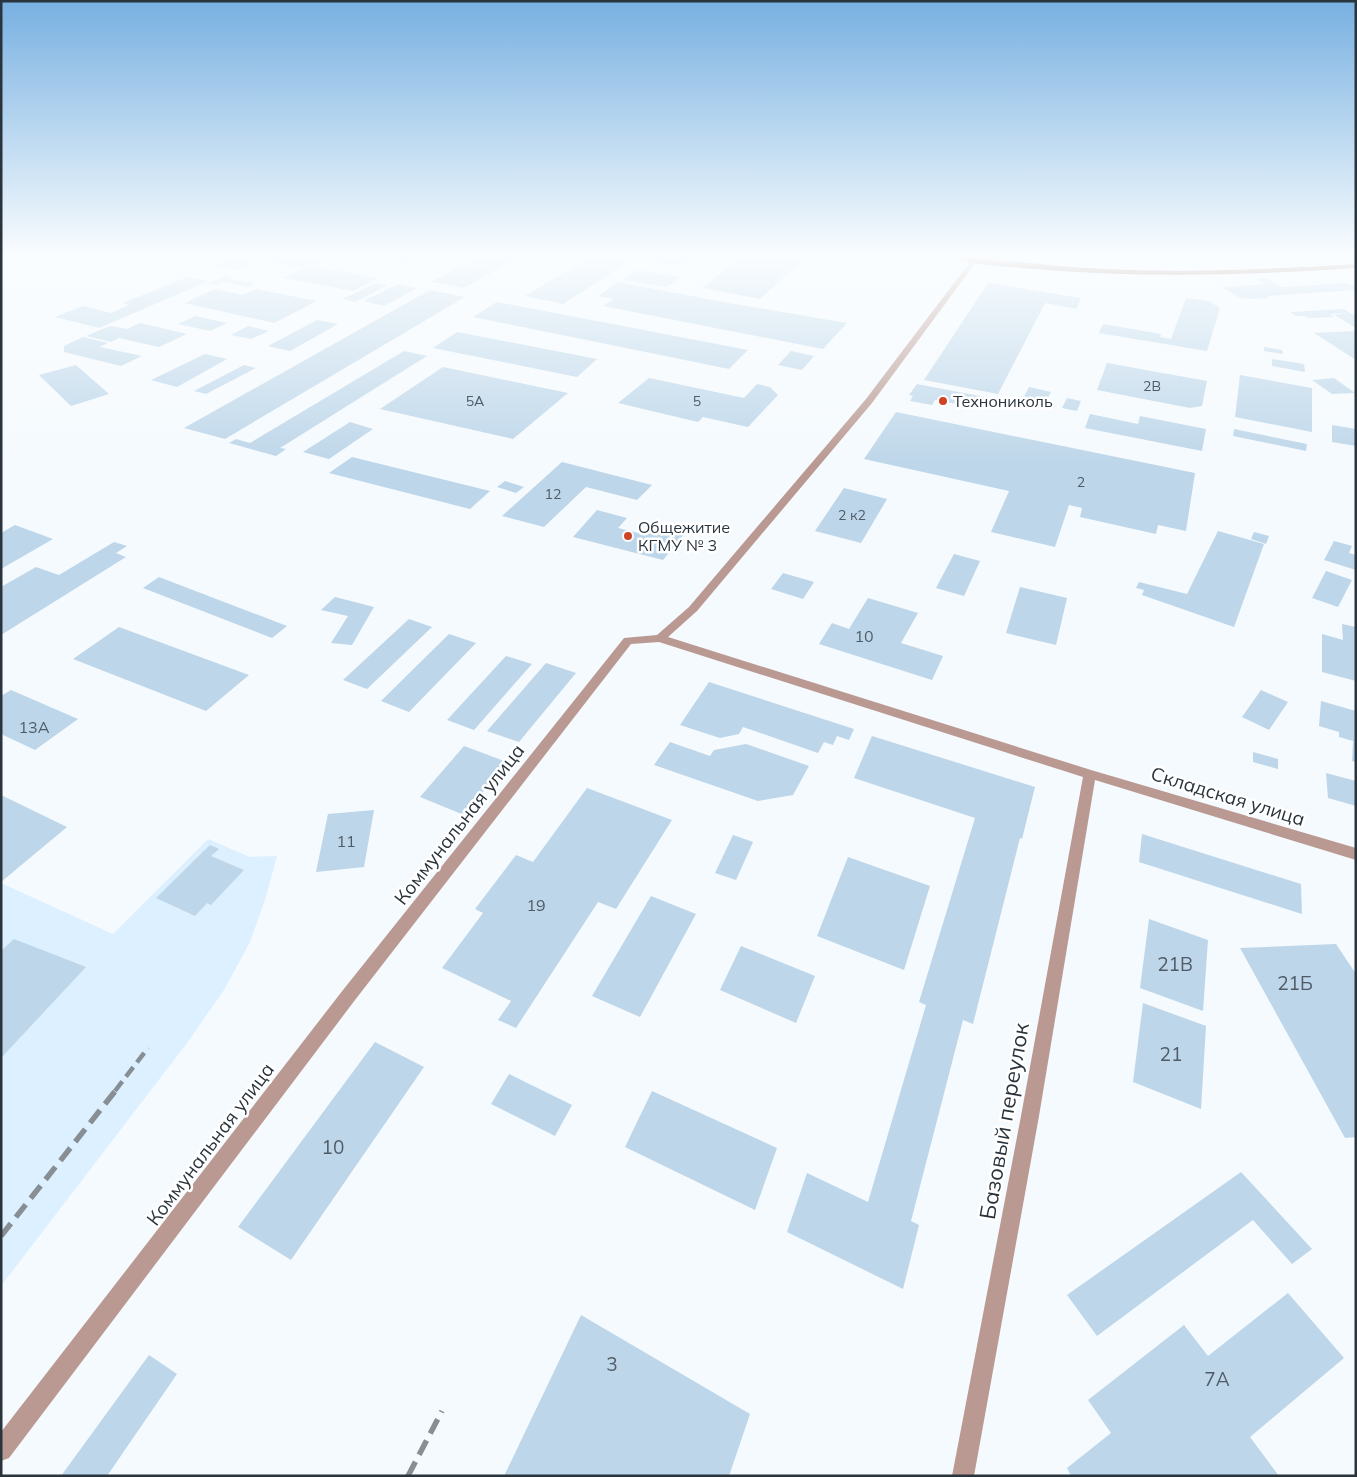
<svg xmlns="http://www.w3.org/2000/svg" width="1357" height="1477" viewBox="0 0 1357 1477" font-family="Mulish,sans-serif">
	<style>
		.built { fill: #ddf0ff }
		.building { fill: #bdd6e9 }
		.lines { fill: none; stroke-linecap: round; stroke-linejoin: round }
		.street { fill: #b99991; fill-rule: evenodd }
		.highway { fill: #692c1f; fill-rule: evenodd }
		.rail-far1 { stroke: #878f95; stroke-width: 4.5; stroke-dasharray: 12 6; stroke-linecap: butt }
		.rail { stroke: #878f95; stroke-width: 5.5; stroke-dasharray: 16 8; stroke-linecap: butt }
		.poi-dot { fill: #ce4424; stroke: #fff; stroke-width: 2 }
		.labels { text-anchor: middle; stroke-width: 5; stroke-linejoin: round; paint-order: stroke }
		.far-number-label { font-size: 14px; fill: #4f5c67 }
		.far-poi-label { font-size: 16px; fill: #2a343c; stroke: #fff; text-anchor: start }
		.number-label { font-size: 16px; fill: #4f5c67 }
		.street-label { font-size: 19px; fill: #2a343c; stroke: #fff }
		.near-number-label { font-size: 19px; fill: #4f5c67 }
		.near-street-label { font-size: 22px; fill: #2a343c; stroke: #fff }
	</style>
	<rect width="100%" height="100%" fill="#f5fafe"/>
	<polygon class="built" points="208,839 250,857 277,856 265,900 250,942 224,990 187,1043 1,1286 1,883 113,934"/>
	<g class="building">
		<polygon points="230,258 238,258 254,262 235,270 213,265"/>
		<polygon points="267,258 326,259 313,266 379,278 353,291 283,278 304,268 262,261"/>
		<polygon points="377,258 415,258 404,264"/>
		<polygon points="476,258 518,258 464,288 431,282"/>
		<polygon points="588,258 634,258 563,304 525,296"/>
		<polygon points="650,258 692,258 681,266 647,261"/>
		<polygon points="740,258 805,258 760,299 702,288"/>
		<polygon points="637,270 680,277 667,287 623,280"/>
		<polygon points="225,276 232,277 230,279 255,283 248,287 223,282 216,285 208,283"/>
		<polygon points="187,277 209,281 99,328 55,317 83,306 111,313 129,305 123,303"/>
		<polygon points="1266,278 1281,287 1345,283 1356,286 1356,290 1267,296 1270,298 1250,299 1240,298 1222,287 1266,284 1256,279"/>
		<polygon points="618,282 723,302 847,323 823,349 603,306 614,299 598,296"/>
		<polygon points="376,283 388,285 355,302 342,299"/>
		<polygon points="988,283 1081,298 1077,309 1045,303 998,394 924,380"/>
		<polygon points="398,284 417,288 384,306 364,301"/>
		<polygon points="215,289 242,295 256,289 317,301 274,323 184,303"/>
		<polygon points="430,290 465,297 225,439 184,428"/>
		<polygon points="1186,298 1209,301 1220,308 1207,351 1099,333 1103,324 1161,334 1160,337 1171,339"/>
		<polygon points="497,302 748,350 729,369 473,317"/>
		<polygon points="1343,309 1356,316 1356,328 1334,315 1348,313 1330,314 1334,317 1308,318 1304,316 1296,316 1290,312"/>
		<polygon points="195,316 227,323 210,331 178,324"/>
		<polygon points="317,320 338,324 290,351 268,346"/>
		<polygon points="140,323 187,334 159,347 119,338 111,342 86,336 110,326 127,329"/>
		<polygon points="248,326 269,331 251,339 231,335"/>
		<polygon points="1356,331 1356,360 1314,333"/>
		<polygon points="457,332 597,359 577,377 433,348"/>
		<polygon points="83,337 108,343 100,347 142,356 121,366 64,352 64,346"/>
		<polygon points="1264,347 1282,350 1283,354 1264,351"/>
		<polygon points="404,351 427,356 280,448 286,449 276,456 229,443 236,439 250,443"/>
		<polygon points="791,351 814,356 802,370 778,365"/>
		<polygon points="205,354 227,359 177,387 151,380"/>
		<polygon points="1272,359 1304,364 1305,372 1272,366"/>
		<polygon points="1107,363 1207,381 1202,406 1190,408 1097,390"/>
		<polygon points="76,365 109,394 71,406 39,375"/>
		<polygon points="244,365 256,368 206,394 194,391"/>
		<polygon points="443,367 568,393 513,439 380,409"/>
		<polygon points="1240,375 1312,388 1312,432 1235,417"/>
		<polygon points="649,378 744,398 757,384 770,387 778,395 748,427 703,417 698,422 618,403"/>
		<polygon points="1334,378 1355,393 1332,394 1312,380"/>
		<polygon points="917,384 990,398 984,409 935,400 932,405 910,401 913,396 909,395"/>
		<polygon points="1029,387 1051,392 1044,405 1022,400"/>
		<polygon points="1067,398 1081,401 1077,411 1062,408"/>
		<polygon points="896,412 1195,473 1186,531 1158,525 1156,534 1080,517 1082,508 1069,505 1055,547 991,532 1009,491 864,459"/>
		<polygon points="1090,414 1138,424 1140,416 1206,429 1202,451 1085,428"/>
		<polygon points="350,422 373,429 329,459 303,452"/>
		<polygon points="1332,425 1356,429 1356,446 1332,442"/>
		<polygon points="1234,429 1307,444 1306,451 1233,436"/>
		<polygon points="352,457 490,491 470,509 329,473"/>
		<polygon points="562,462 652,485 637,500 586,487 544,527 502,516"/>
		<polygon points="505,481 524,487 516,493 497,487"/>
		<polygon points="844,488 887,499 861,543 815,531"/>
		<polygon points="597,510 627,518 618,528 646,535 654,525 686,532 663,560 573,537"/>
		<polygon points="15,525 53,539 1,569 1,533"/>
		<polygon points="1218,531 1264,544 1234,627 1142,595 1144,590 1136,588 1139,582 1187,594"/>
		<polygon points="1254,532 1269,536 1266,544 1251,539"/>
		<polygon points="1334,541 1352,546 1349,553 1356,555 1356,570 1324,560"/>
		<polygon points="114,542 127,546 116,553 126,557 1,635 1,587 36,567 59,575"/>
		<polygon points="954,554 980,561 964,596 936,588"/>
		<polygon points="1326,571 1352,580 1338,607 1312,598"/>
		<polygon points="783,573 814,582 803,599 771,589"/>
		<polygon points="159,577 287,626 272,638 143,588"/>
		<polygon points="1020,587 1067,598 1056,645 1006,633"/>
		<polygon points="335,597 374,607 352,645 331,643 348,616 321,610"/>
		<polygon points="868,598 918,613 901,643 943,656 932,680 819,644 832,623 849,629"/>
		<polygon points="409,619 432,627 367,689 343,680"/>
		<polygon points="1342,624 1356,627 1356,681 1322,672 1322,634 1343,640"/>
		<polygon points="119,627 249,675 206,711 73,659"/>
		<polygon points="449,634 476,643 409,712 381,701"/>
		<polygon points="506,656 532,664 474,730 447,720"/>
		<polygon points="546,663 576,673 519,742 487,731"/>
		<polygon points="709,682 854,729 849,740 837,736 833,745 824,742 818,753 743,727 739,734 720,738 680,725"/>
		<polygon points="11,690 78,719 35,750 1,734 1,696"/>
		<polygon points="1261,690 1288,702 1269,730 1242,717"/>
		<polygon points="1321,701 1356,711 1356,762 1352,761 1353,741 1339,737 1339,732 1319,726"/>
		<polygon points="872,736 1035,787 1022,839 1020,838 973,1024 963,1020 911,1221 919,1225 903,1289 787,1232 807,1173 868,1202 926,1005 919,1002 975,818 854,778"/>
		<polygon points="670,742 710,756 714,750 746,744 809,766 793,795 758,801 654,765"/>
		<polygon points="464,746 507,762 464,815 420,797"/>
		<polygon points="1253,752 1278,759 1278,769 1253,762"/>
		<polygon points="1326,773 1356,781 1356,806 1328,798"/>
		<polygon points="587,788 672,820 616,909 598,902 516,1028 498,1020 511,1001 442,968 483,913 475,909 516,855 533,862"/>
		<polygon points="1,795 67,827 1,882"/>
		<polygon points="374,810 364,867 316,872 328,814"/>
		<polygon points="1142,834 1301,884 1302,914 1139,862"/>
		<polygon points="733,835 753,842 736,880 715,873"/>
		<polygon points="210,845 219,849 211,856 244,870 211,905 207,903 195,916 156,898"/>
		<polygon points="848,857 930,886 904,970 817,936"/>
		<polygon points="651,896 696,914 640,1017 592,996"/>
		<polygon points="1149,919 1208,940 1203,1011 1140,988"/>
		<polygon points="14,939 86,967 1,1058 1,951"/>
		<polygon points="1336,944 1356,974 1356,1137 1345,1138 1240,948"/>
		<polygon points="741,946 815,976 796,1023 720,990"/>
		<polygon points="1143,1003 1206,1026 1201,1109 1133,1082"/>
		<polygon points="375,1042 424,1067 291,1260 238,1227"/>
		<polygon points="509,1074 572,1105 555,1136 491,1104"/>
		<polygon points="652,1091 777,1148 755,1210 625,1147"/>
		<polygon points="1241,1172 1312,1249 1292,1264 1253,1220 1097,1336 1067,1295"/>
		<polygon points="1288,1293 1344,1358 1250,1437 1279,1476 1071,1476 1067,1468 1111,1433 1088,1400 1184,1325 1208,1356"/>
		<polygon points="581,1315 750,1414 729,1476 504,1476"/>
		<polygon points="149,1355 177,1374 107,1476 61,1476"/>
	</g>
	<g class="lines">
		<polygon class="street" points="973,258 979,258 872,403 697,611 668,637 1091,770 1356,848 1356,860 1095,780 1039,1116 974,1476 952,1476 1021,1116 1083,777 659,642 631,644 355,1000 9,1458 1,1461 1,1432 343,990 624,638 657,635 689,607 866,399"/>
		<path class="highway" d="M955,258C1005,258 1055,267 1106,269C1189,273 1273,269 1356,264V268C1244,276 1133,278 1022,268C1006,266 967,265 955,258Z"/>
		<polyline class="rail-far1" points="115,1091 148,1048"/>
		<g class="rail">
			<polyline points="1,1236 116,1090"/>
			<polyline points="408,1476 442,1411"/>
		</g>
	</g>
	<linearGradient id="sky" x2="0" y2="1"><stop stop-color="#77b0e1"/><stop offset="0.55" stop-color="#fafdff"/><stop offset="1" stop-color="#fafdff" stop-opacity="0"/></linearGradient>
	<rect width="1357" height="465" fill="url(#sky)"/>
	<g class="poi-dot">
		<circle cx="943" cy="401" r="5"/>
		<circle cx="628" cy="536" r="5"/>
	</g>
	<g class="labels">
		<g class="far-number-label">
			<text x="1152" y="391">2В</text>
			<text x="475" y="406">5А</text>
			<text x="697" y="406">5</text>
			<text x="1081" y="487">2</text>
			<text x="553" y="499">12</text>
			<text x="852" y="520">2 к2</text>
		</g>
		<g class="far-poi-label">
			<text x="953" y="407">Технониколь</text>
			<text x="638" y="533">Общежитие<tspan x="638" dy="18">КГМУ № 3</tspan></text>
		</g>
		<g class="number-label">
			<text x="864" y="642">10</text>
			<text x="34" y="733">13А</text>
			<text x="346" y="847">11</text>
			<text x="536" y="911">19</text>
		</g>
		<g class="street-label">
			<text transform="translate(1228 796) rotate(17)" y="7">Складская улица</text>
			<text transform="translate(459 824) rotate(-52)" y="7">Коммунальная улица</text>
			<text transform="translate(210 1144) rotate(-53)" y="7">Коммунальная улица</text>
		</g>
		<g class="near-number-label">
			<text x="1175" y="971">21В</text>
			<text x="1295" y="990">21Б</text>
			<text x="1171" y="1061">21</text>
			<text x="333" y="1154">10</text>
			<text x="612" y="1371">3</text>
			<text x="1217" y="1386">7А</text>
		</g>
		<g class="near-street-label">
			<text transform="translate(1004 1121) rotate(-80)" y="8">Базовый переулок</text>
		</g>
	</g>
	<rect width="1357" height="1477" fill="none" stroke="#2a343c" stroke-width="5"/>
</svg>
